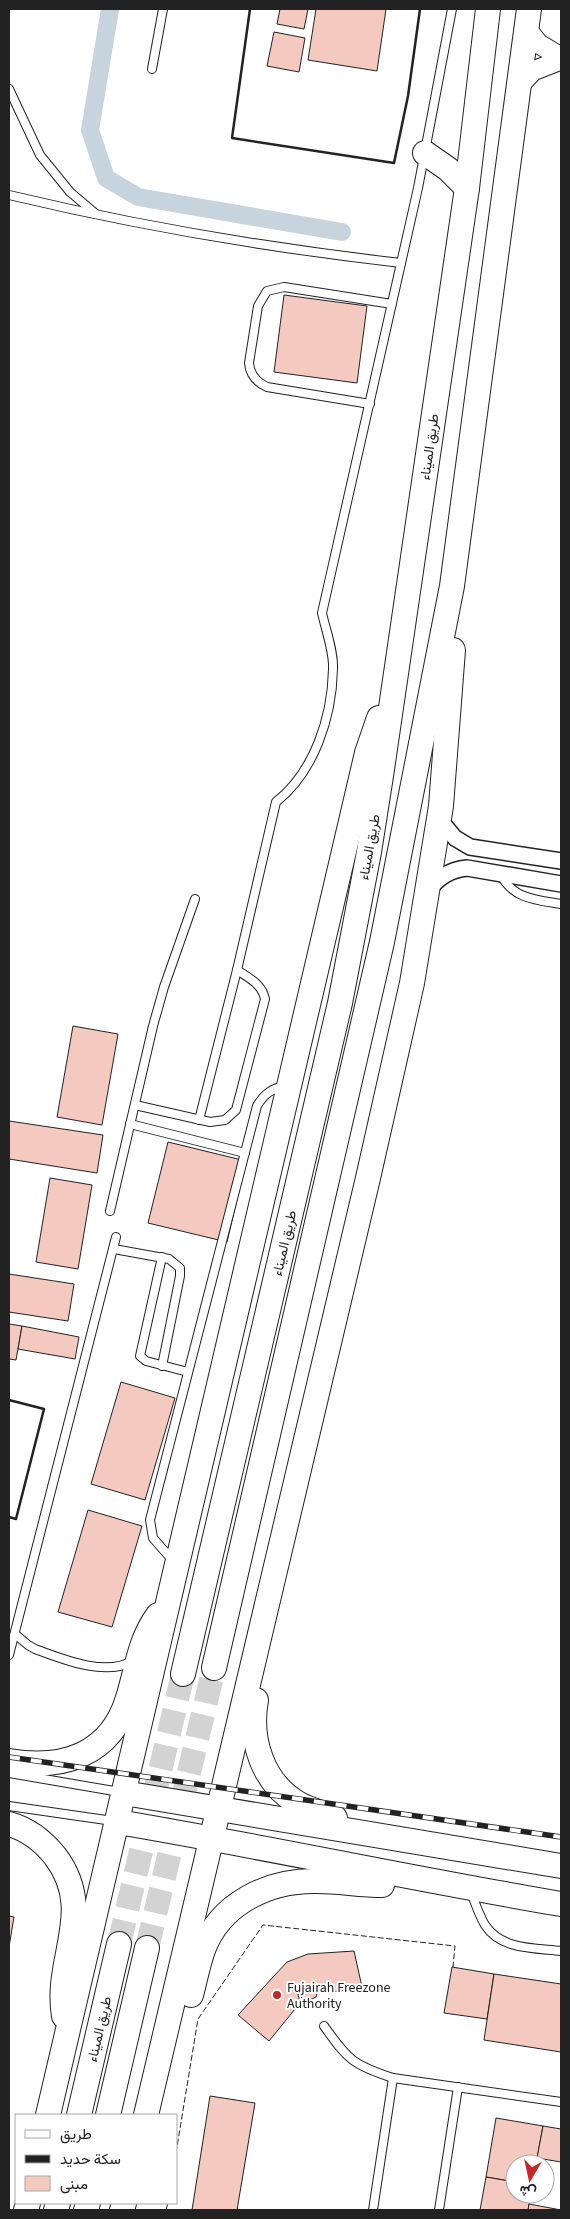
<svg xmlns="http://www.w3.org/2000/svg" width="570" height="2219" viewBox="0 0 570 2219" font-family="'Source Sans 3',Vazirmatn,sans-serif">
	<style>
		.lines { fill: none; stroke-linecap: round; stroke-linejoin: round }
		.canal { stroke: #c7d3dd; stroke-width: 18 }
		.building { fill: #f3c9c0; stroke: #222 }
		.trunk-tunnel { stroke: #d3d3d3; stroke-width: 24; stroke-dasharray: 24 12; stroke-linecap: butt }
		.service-casing { stroke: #222; stroke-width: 10 }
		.minor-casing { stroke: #222; stroke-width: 18 }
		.tertiary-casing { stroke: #222; stroke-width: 21 }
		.trunk-casing { stroke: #222; stroke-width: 26 }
		.service { stroke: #fff; stroke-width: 8 }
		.minor { stroke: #fff; stroke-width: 15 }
		.tertiary { stroke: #fff; stroke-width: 19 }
		.trunk { stroke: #fff; stroke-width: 24 }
		.rail-casing { stroke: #222; stroke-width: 5.5 }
		.rail { stroke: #fff; stroke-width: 4; stroke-dasharray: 11; stroke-linecap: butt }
		.fence { stroke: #222; stroke-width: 1; stroke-dasharray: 6 2.5; stroke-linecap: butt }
		.wall { stroke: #222; stroke-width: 2.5 }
		.poi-dot { fill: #c62828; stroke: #fff; stroke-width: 2 }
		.labels { text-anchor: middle; stroke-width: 4; stroke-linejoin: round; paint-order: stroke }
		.street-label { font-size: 14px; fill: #222; stroke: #fff }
		.poi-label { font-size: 14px; fill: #222; stroke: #fff; text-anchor: start }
	</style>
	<rect width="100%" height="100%" fill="#fff"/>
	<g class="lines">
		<polyline class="canal" points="110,9 90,130 106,178 138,197 342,232"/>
	</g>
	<g class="building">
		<polygon points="280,9 308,9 304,29 277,24"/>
		<polygon points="316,9 386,9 377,71 308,60"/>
		<polygon points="274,32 305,38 299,72 267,66"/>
		<polygon points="284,295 367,306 357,383 274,372"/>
		<polygon points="73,1026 118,1034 102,1125 57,1117"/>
		<polygon points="9,1121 103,1135 97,1173 9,1159"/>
		<polygon points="168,1142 246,1161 227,1242 148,1223"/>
		<polygon points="50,1178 92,1185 78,1269 36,1262"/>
		<polygon points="9,1274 74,1284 68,1321 9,1312"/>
		<polygon points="9,1324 22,1326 16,1360 9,1359"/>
		<polygon points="22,1326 79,1337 75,1359 18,1349"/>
		<polygon points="121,1382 175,1398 145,1500 91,1484"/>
		<polygon points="88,1510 142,1526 112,1627 58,1612"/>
		<polygon points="9,1916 14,1917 9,1947"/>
		<polygon points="354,1951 362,1987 325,1993 323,1985 319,1986 316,1997 310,2000 302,1998 298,1994 300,2003 269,2041 238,2015 287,1962 308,1954"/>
		<polygon points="452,1967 494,1974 487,2019 444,2013"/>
		<polygon points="494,1974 561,1984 561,2052 484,2040"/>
		<polygon points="210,2096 255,2103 237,2210 192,2210"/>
		<polygon points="496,2118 543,2126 536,2164 515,2164 515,2182 486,2177"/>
		<polygon points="543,2126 561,2129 561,2162 537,2158"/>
		<polygon points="486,2177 515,2182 515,2194 531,2194 528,2210 480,2210"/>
		<polygon points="529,2204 561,2210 528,2210"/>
	</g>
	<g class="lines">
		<g class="trunk-tunnel">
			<polyline points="119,1944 183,1674"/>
			<polyline points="147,1948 214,1668"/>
		</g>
		<defs>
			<g id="service">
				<polyline points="152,69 163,9"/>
				<polyline points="9,89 40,155 70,192 96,214"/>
				<path d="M9,195C139,226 269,248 401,263"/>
				<path d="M370,404L267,387C256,382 250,375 249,363L258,306L267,291L284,287L392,304"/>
				<path d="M501,875C513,899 537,900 561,904"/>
				<path d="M135,1105L210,1122L225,1120L236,1110L265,999C262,984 249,978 237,970"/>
				<path d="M199,1120L237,970L276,802C314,772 332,718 333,669C334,652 326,631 322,613L418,188L452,9"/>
				<polyline points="130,1124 245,1153"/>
				<polyline points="110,1211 153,1026 164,987 195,899"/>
				<polyline points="114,1249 169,1259 180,1268 180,1276 162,1366"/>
				<polyline points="162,1257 140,1356 146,1361 188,1372"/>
				<path d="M174,1562L153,1538L150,1520L257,1106C264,1094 272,1088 286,1086"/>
				<path d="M15,1634L28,1645L35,1649C62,1659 106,1677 132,1661"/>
				<polyline points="9,1655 116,1237"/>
				<polyline points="9,1773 120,1792"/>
				<polyline points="9,1806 113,1821"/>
				<path d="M471,1892C475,1903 479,1915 485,1925C501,1950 535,1948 561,1951"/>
				<path d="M324,2026C348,2060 353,2065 393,2078L561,2102"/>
				<polyline points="373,2210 393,2078"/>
				<polyline points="439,2210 458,2087"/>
			</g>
			<g id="minor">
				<polyline points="439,819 455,838 470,847 561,861"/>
				<path d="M428,890C440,877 449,870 467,868L561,884"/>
			</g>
			<g id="tertiary">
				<polyline points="526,28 539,44 561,57"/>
				<polyline points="517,88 533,71 561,60"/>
			</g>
			<g id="trunk">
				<polyline points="425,153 448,169 467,188"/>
				<polyline points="214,1668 382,942 452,586 529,9"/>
				<polyline points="183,1674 340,1003 369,852 381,776 467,188 488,9"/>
				<path d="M256,1700C249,1739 262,1783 299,1804C310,1810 323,1813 335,1818"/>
				<path d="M9,1761C63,1770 111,1755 128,1698C137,1669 139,1641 158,1615"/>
				<polyline points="124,1793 561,1866"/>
				<path d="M118,1822C266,1847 413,1879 561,1904"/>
				<path d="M9,1824C27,1829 43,1841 55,1856C97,1911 54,1958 64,2016"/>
				<path d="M191,1995C195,1980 198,1964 203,1950C220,1903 269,1880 317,1881C339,1881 360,1885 382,1885"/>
				<polyline points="48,2115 367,753 379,718"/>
				<polyline points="79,2115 119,1944"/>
				<polyline points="108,2115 147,1948"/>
				<polyline points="146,2115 368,1178 412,983 441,806 453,650"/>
				<polyline points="26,2210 28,2203"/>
				<polyline points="56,2210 58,2203"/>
				<polyline points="86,2210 88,2203"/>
				<polyline points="122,2210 124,2203"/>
			</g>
		</defs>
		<use href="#service" class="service-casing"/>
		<use href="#minor" class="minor-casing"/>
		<use href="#tertiary" class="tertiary-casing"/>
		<use href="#trunk" class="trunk-casing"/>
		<use href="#service" class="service"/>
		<use href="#minor" class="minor"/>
		<use href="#tertiary" class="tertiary"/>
		<use href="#trunk" class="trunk"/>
		<defs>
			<polyline id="rail" points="9,1757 561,1837"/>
		</defs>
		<use href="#rail" class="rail-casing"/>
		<use href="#rail" class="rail"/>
		<g class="fence">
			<polyline points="176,2153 198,2019 263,1925 455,1946 453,1967"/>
			<polyline points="166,2210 168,2203"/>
		</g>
		<g class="wall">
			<polyline points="250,9 232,138 394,163 408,96 420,9"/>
			<polyline points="9,1400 44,1409 16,1519 9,1517"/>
		</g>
	</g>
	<circle class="poi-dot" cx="277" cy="1995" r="5"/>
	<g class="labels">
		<g class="street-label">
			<text transform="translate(429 447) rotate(-82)" y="5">طريق الميناء</text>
			<text transform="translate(369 847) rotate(-80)" y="5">طريق الميناء</text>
			<text transform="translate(284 1243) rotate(-77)" y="5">طريق الميناء</text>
			<text transform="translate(99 2029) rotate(-77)" y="5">طريق الميناء</text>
		</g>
		<g class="poi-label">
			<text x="287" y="1992">Fujairah Freezone<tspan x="287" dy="16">Authority</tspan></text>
		</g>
	</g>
	<rect width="570" height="2219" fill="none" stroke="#222222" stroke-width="20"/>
	<rect x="15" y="2114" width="162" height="90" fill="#ffffff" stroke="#a7a7a7"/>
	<rect x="25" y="2130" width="25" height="8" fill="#ffffff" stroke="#a7a7a7"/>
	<text x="60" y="2139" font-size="15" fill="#222222">طريق</text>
	<rect x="25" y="2155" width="25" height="8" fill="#222222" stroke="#a7a7a7"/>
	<text x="60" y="2164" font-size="15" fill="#222222">سكة حديد</text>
	<rect x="25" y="2176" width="25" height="15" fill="#f3c9c0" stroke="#a7a7a7"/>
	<text x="60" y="2189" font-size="15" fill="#222222">مبنى</text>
	<g transform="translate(530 2179) rotate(189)"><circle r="24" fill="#ffffff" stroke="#a7a7a7"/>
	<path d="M0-4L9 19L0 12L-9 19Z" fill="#c62828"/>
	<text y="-8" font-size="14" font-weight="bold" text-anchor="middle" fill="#222222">ش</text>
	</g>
</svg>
